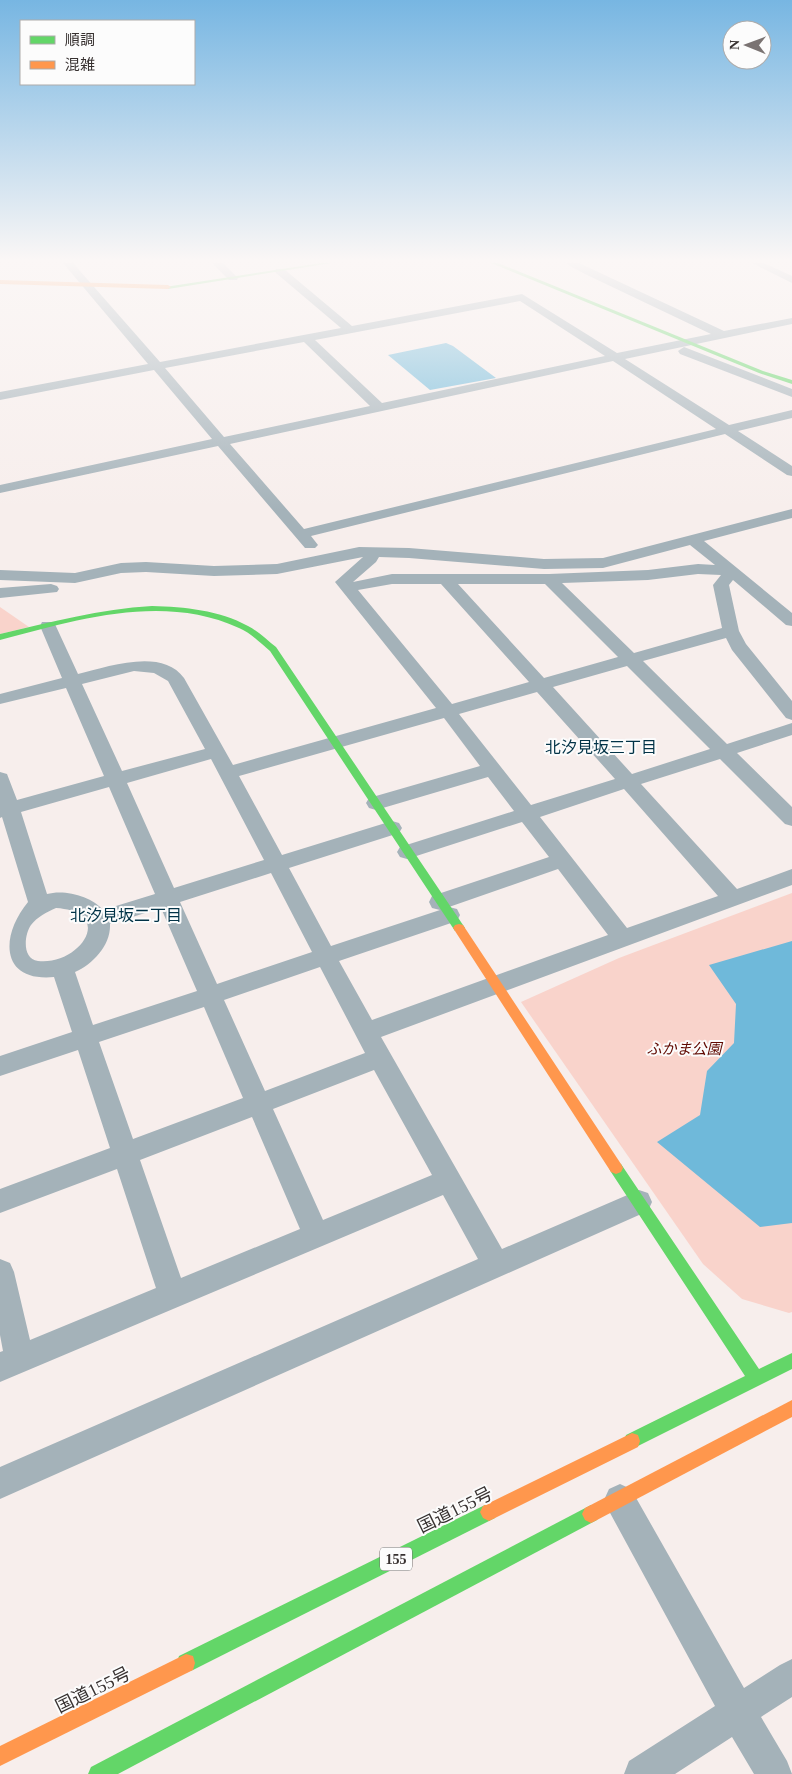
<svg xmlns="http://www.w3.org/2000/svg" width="792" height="1774" viewBox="0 0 792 1774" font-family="'Times New Roman','Noto Sans JP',serif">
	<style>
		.green { fill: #f9d3cb }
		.water { fill: #6fb9da }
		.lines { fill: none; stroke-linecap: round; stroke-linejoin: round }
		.street { fill: #a4b2b9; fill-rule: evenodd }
		.fast { fill: #63d668; fill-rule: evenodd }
		.slow { fill: #ff974d; fill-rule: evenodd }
		.labels { text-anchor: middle; stroke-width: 4; stroke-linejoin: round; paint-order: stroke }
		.shield { fill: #fcfcfc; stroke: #726e6d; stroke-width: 1 }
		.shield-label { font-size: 14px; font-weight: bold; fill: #373130 }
		.park-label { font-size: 15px; font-style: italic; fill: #600901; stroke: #fcfcfc }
		.neighbourhood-label { font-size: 16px; fill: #023347; stroke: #fcfcfc }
		.near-street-label { font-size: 18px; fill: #373130; stroke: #fcfcfc }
	</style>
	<rect width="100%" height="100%" fill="#f7eeec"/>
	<g class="green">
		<polygon points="0,607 29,627 0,634"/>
		<polygon points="792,893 792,1312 789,1313 742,1299 703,1264 521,1002 619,958"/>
	</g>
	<g class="water">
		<polygon points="446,343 453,346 496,378 430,390 388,355"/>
		<polygon points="792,941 792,1223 760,1227 657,1142 700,1115 707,1071 734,1043 736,1004 709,965"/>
	</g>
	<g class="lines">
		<g class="street">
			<path d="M63,263H73L160,362L341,328L276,273L275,271L276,269H284L352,326L522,294L617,353L711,334L585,274L568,265L567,263H579L724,331L792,318V324L625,359L729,425L792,410V418L738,431L792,466V476L787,475L725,434L311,536L318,545L315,548H305L218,446L0,493V485L212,439L154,370L0,400V392L148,364ZM520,301L605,356L382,403L315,340ZM304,342L370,406L224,437L165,368ZM613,361L716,429L304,529L230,444Z"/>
			<polygon points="212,263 223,263 238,278 237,280 229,280"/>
			<polygon points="752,263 764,263 792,276 792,283"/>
			<polygon points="684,347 792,389 792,397 680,354 678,351"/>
			<path d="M792,509V518L704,541L792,613V626L786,625L733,580L729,585L739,631L746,644L792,701V720L786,718L732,650L726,638L643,661L727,744L792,723V735L737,753L792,807V826L785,824L720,759L641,784L737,889L792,869V885L381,1037L502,1249L639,1190L648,1193L652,1202L648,1211L0,1499V1467L478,1259L443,1195L0,1382V1352L3,1351L0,1335V1259L10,1263L14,1272L30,1340L156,1288L117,1169L0,1213V1189L110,1148L78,1050L0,1076V1056L72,1032L54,977C0,982 0,936 28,902L2,817L0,818V772L7,774L17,800L104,776L66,688L0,704V694L62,678L40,626L42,622H54L78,674C107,667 162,647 184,678L233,765L436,708L335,582L363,557L277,574L214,576L146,572L121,573L75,583L0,580V570L75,573L121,563L146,562L214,566L277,564L359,547L409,548L544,559L603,558ZM690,545L715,565L698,564L648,570L549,574H392L353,582L376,562L379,557L409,558L544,569L603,568ZM698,574L721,575L713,585L722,628L634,653L562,583L648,580ZM392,584H441L529,682L452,704L358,590ZM458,584H545L618,657L544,678ZM627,666L710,749L632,774L553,687ZM134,671L154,673L168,681L205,749L122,771L82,684ZM537,692L615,779L531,805L459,714ZM444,718L480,766L369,798L366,803L369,808L376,810L488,777L514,811L400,847L397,852L400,857L407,859L522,822L549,857L432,896L429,902L432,908L440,910L331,946L289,868L399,833L402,828L399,823L392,821L282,855L239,776ZM211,759L264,860L174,888L127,783ZM109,787L155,894L103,910C92,896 64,889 47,894L21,812ZM624,789L718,896L627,928L540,817ZM558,869L608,935L372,1020L339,961L457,921L460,915L457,909L449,907ZM271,873L312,952L217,984L180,902ZM56,908C117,912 79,966 38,961C22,959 24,935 31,925C37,917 47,912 56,908ZM161,908L197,991L93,1025L75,972C93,964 111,945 110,924ZM320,967L365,1053L265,1091L224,1000ZM204,1007L243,1098L133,1139L99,1042ZM374,1070L432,1175L323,1220L273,1109ZM252,1117L300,1229L181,1278L140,1160Z"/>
			<polygon points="51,584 57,586 59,589 57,592 0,598 0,588"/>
			<polygon points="620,1484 631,1489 744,1688 780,1665 792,1659 792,1697 761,1717 787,1761 792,1774 754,1774 732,1737 675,1774 624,1774 629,1761 715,1706 609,1511 604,1500 609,1489"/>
		</g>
		<g class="fast">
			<polygon points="321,263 332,263 168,289 165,287"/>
			<polygon points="491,263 498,263 763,371 792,380 792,384 759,373"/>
			<path d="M152,606C185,607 219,610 248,626C258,631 267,640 276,647L463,925L465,928L463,931H455L270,651C260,643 251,633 239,628C162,593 77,620 0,640V634C51,622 100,609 152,606Z"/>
			<polygon points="616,1162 621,1164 759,1369 792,1353 792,1369 632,1449 626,1447 624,1441 626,1435 745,1376 611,1172 609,1168 611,1164"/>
			<polygon points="489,1503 495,1506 498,1512 495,1518 193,1670 186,1672 179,1670 177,1663 179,1656"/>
			<polygon points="591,1505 597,1508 600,1514 597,1520 118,1774 88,1774 91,1767"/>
		</g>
		<g class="slow">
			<polygon points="0,280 168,285 171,287 168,289 0,284"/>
			<polygon points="459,924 463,925 621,1164 623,1168 621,1172 616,1174 611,1172 455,931 453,928 455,925"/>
			<polygon points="792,1400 792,1417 597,1520 591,1523 585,1520 582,1514 585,1508"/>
			<polygon points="632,1433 638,1435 640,1441 638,1447 495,1518 489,1521 483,1518 480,1512 483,1506"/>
			<polygon points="186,1654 193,1656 195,1663 193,1670 0,1766 0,1746"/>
		</g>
	</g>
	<linearGradient id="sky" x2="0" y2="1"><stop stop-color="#77b6e2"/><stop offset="0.51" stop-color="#fbf7f6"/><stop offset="1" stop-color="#fbf7f6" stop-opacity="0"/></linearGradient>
	<rect width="792" height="511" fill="url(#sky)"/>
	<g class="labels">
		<rect class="shield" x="380" y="1547.5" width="32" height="23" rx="4"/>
		<g class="shield-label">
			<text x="396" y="1564">155</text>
		</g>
		<g class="park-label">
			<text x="684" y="1054">ふかま公園</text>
		</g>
		<g class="neighbourhood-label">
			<text x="601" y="753">北汐見坂三丁目</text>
			<text x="126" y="921">北汐見坂二丁目</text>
		</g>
		<g class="near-street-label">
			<text transform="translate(455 1510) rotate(-26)" y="6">国道155号</text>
			<text transform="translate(93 1690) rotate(-26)" y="6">国道155号</text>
		</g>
	</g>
	<rect x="20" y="20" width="175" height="65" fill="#fcfcfc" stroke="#adabaa"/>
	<rect x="30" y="36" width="25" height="8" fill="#63d668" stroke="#adabaa"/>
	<text x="65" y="45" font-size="15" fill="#373130">順調</text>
	<rect x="30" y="61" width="25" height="8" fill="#ff974d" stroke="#adabaa"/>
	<text x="65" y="70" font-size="15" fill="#373130">混雑</text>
	<g transform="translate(747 45) rotate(271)"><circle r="24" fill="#fcfcfc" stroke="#adabaa"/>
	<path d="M0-4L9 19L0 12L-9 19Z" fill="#7a7372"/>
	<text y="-8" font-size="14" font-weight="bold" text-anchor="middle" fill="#373130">N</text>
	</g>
</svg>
